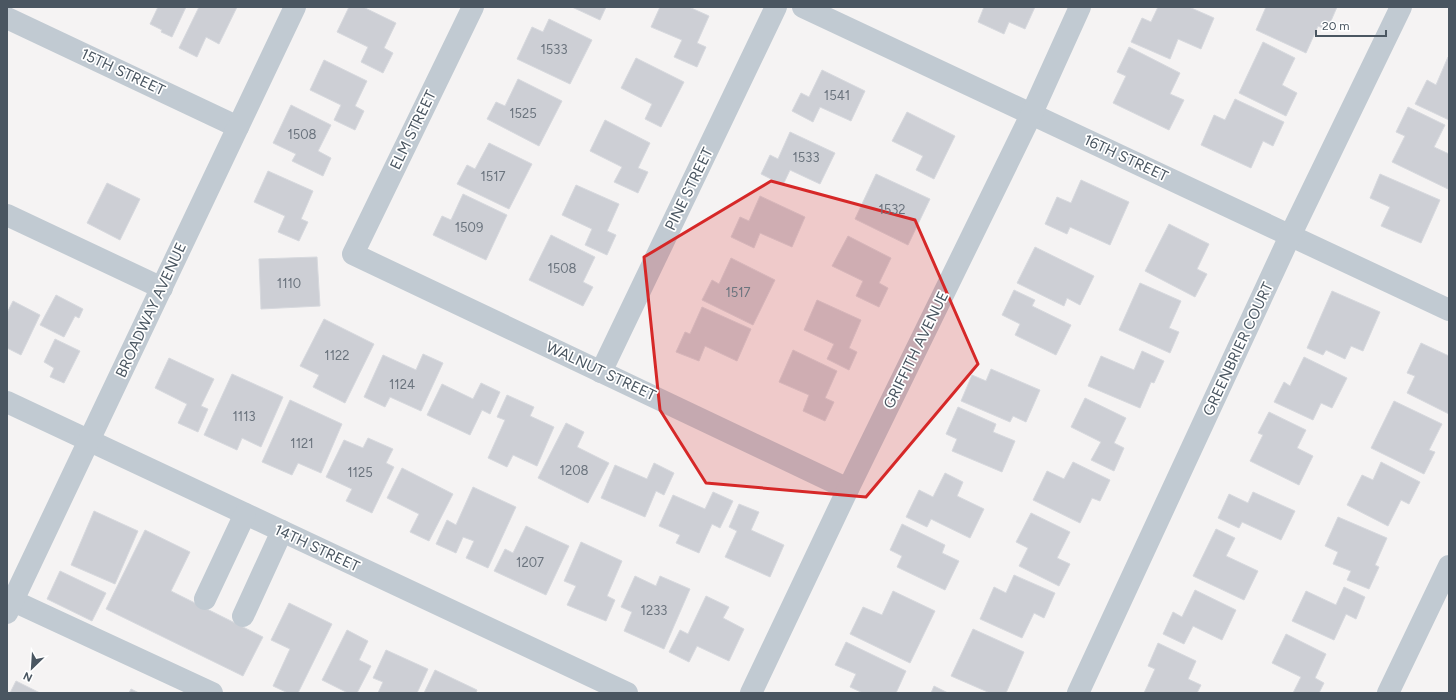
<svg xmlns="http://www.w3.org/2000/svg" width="1456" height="700" viewBox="0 0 1456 700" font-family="Figtree,sans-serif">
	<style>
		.building { fill: #cdcfd5; stroke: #d7d9de }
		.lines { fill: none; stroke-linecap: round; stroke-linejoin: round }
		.minor { stroke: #c1cad2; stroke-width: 22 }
		.marked { fill: #d62828; fill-opacity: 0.2; stroke: #d62828; stroke-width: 3; stroke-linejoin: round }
		.labels { text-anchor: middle; stroke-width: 3.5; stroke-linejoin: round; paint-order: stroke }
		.number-label { font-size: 13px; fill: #6b747e }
		.street-label { font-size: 15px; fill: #4a5661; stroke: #fff }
	</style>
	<rect width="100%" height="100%" fill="#f5f3f3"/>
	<g class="building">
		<polygon points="158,7 186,7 172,37 161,32 162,30 150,24"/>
		<polygon points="199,7 237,7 219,44 206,37 197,57 179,48"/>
		<polygon points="349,7 363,7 396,23 384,48 393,53 383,73 361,62 368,47 337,32"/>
		<polygon points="572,7 606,7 600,20"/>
		<polygon points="660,7 689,7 709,16 697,43 706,47 697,67 674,57 682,40 651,27"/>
		<polygon points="984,7 1035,7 1025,29 1009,22 1004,34 978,22"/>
		<polygon points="1158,7 1189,7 1214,18 1201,49 1178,39 1170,59 1131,42 1142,18 1151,22"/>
		<polygon points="1266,7 1337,7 1327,30 1318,26 1306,53 1256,30"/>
		<polygon points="549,19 592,40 570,84 517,59 532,27 543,32"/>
		<polygon points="1263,42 1295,58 1282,85 1297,93 1286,116 1239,93"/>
		<polygon points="1129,47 1180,73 1170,94 1184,100 1169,130 1113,103 1126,76 1117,72"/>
		<polygon points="1448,57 1449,58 1449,120 1415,104 1427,80 1436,85"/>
		<polygon points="636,58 684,82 661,127 645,119 652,104 621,88"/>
		<polygon points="324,60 367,81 355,106 364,111 355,130 334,120 341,105 310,90"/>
		<polygon points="822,70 865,91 851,121 820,107 813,122 792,111 801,93 809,97"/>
		<polygon points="518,79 562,101 539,146 487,119 496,102 505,106"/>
		<polygon points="1235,99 1284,122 1273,146 1263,141 1251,168 1201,145 1214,115 1225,120"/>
		<polygon points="291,105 331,125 318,151 331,158 323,176 292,161 296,154 273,143"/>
		<polygon points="1408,107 1445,125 1434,147 1449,154 1448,189 1392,162 1405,136 1396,132"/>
		<polygon points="907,112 955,136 934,179 916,170 923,156 892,141"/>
		<polygon points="605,120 650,143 638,168 648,172 638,193 614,182 622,167 590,151"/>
		<polygon points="790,132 835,153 820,184 790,170 783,185 761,174 770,155 778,159"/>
		<polygon points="489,143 532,164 509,209 457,184 467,165 475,169"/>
		<polygon points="268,171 313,191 301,219 308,222 299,241 278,232 285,216 254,202"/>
		<polygon points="876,174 930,199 908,245 855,219"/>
		<polygon points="1380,174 1440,200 1421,243 1381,226 1390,207 1370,198"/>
		<polygon points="1081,180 1129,202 1110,245 1070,227 1067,234 1045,224 1057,197 1071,203"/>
		<polygon points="107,183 140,199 120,240 87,223"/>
		<polygon points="576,185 619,204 607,231 616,235 607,255 585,245 592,229 562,215"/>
		<polygon points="463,194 507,215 486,260 433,235 442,216 451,220"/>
		<polygon points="760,196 805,217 792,247 760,233 754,248 731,237 740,217 749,221"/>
		<polygon points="1169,224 1209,244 1197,269 1207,274 1195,297 1145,271"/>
		<polygon points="551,235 595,257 583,282 593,287 583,306 529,280"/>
		<polygon points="848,236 891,258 879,283 888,288 879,307 856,296 863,281 832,266"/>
		<polygon points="1035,247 1094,276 1080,305 1067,298 1064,306 1017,283"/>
		<polygon points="317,257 320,306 261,309 259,259"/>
		<polygon points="731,258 775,280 753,325 702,300 712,280 719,284"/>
		<polygon points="1140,283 1181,301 1169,328 1179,332 1170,353 1119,330"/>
		<polygon points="1014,290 1035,300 1032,306 1071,325 1056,355 1015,335 1020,324 1002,315"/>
		<polygon points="1332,291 1380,312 1363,351 1351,346 1345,359 1326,350 1323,355 1307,348"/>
		<polygon points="56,295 83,309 79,318 75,316 64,337 40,325"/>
		<polygon points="817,300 861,320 849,348 857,352 849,370 827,359 834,344 804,330"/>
		<polygon points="13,301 40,315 21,355 7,348 7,313"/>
		<polygon points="702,307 751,329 737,361 705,346 699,361 676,352 685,332 690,334"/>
		<polygon points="324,319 374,344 345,403 313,387 319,375 300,366"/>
		<polygon points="55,339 80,351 64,383 50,377 54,368 44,362"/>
		<polygon points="1421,343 1449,356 1449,414 1407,393 1415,376 1407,373"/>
		<polygon points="793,350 837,371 825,398 834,402 825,421 803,411 809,395 779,382"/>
		<polygon points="1142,351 1164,361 1154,383 1151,382 1140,408 1088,386 1101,356 1134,370"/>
		<polygon points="423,354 443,363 421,411 390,397 385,407 364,397 383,355 416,370"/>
		<polygon points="1304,357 1347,378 1332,408 1321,403 1313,420 1274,402 1284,382 1290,386"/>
		<polygon points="169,358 214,379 201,406 208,409 198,432 178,423 187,404 155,388"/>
		<polygon points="991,369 1040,390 1026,422 1013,416 1010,422 961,401 972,375 986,381"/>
		<polygon points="232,374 283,397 261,447 242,438 237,450 204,435"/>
		<polygon points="481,383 500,392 490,414 482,410 470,435 427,415 442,384 473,399"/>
		<polygon points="507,395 534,407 530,416 554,427 537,466 513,455 507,467 488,458 505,420 497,417"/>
		<polygon points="1085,398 1126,418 1114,443 1124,448 1114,471 1091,460 1101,442 1071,427"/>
		<polygon points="290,400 342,424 321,473 298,463 292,475 262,462"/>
		<polygon points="1394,401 1442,424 1429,450 1435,452 1424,474 1371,448"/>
		<polygon points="958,407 996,424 993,432 1015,441 1002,472 952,451 957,439 946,434"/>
		<polygon points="1269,412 1306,430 1297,448 1313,456 1299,485 1250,461 1263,435 1258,433"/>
		<polygon points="566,423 584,432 577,447 609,463 588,503 538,478"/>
		<polygon points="368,438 393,449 386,463 394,467 372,513 346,501 352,489 326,477 344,440 363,448"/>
		<polygon points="1073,462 1110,480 1100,501 1092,498 1080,523 1033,500 1047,471 1064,479"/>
		<polygon points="1381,462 1420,482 1409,504 1401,500 1388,526 1347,505 1362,475 1373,480"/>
		<polygon points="654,463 674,473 664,495 656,491 645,517 601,498 615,465 647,479"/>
		<polygon points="402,468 453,494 429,541 410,532 419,514 387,498"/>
		<polygon points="945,473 963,482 957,496 984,509 970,538 931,519 927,527 906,517 919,490 933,497"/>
		<polygon points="473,487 516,507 488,568 466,558 474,541 463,537 456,553 436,544 447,520 456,525"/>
		<polygon points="713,492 733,501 720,528 712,524 699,553 676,543 680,535 659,526 673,495 705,509"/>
		<polygon points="1253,492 1295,511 1281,540 1242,522 1239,528 1218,518 1229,494 1248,503"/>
		<polygon points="739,504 759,512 751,530 784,545 770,577 725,557 737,531 729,527"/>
		<polygon points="94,511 138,531 115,584 71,565"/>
		<polygon points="1031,513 1070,532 1057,558 1070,564 1059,586 1019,566 1028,548 1016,542"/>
		<polygon points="1338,517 1387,538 1375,565 1379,567 1369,589 1347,580 1351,571 1333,564 1338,552 1325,546"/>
		<polygon points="902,524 945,545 942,553 959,561 945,590 897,567 902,556 890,550"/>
		<polygon points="526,526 569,546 546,595 494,571 505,549 513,553"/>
		<polygon points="1216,529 1235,538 1226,556 1258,571 1244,600 1193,576"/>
		<polygon points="145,530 190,552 171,591 263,637 243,676 106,609"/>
		<polygon points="581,542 622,561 607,596 615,600 606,621 567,605 576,586 564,581"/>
		<polygon points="60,571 106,593 92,621 47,599"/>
		<polygon points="1014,575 1055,593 1044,618 1034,613 1022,638 980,619 994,587 1006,593"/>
		<polygon points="635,576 656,586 660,576 690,589 664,649 624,631 632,612 621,607"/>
		<polygon points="1344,587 1365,597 1356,619 1346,614 1334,640 1292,621 1306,591 1336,605"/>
		<polygon points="1195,590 1236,610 1222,640 1193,626 1184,644 1163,634 1173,612 1182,617"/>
		<polygon points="893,591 935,611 910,663 850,634 863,607 882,615"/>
		<polygon points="706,596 729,607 723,618 744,629 729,661 697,646 689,662 669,652 680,630 688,634"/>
		<polygon points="289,603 332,624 298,693 288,693 273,686 290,649 271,640"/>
		<polygon points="973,629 1024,652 1006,693 990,693 951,676"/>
		<polygon points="347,630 368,641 359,660 371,666 357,693 348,693 322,680"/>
		<polygon points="1286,634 1326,654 1315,678 1324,683 1319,693 1293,693 1301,677 1272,663"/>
		<polygon points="846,642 906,671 896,693 863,693 850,687 856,674 835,665"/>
		<polygon points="1158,643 1196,661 1188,679 1201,685 1197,693 1144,693 1155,669 1148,666"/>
		<polygon points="386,650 428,669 417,693 378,693 383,682 373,678"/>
		<polygon points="435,670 477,690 476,693 424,693"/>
		<polygon points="16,681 40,693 10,693"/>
		<polygon points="934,686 948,693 931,693"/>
		<polygon points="131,689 139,693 129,693"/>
	</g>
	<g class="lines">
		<g class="minor">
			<polyline points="473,7 353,254 848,489"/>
			<polyline points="803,7 1449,310"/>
			<polyline points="7,18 238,127"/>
			<polyline points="7,215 162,288"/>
			<polyline points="601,372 776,7"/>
			<polyline points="7,402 627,693"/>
			<polyline points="7,598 212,693"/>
			<polyline points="205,599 245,514"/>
			<polyline points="7,613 295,7"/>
			<polyline points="243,616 282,531"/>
			<polyline points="751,693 848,489 1032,113 1080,7"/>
			<polyline points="1078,693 1290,236 1401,7"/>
			<polyline points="1388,693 1449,566"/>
		</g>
	</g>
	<path class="marked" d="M771,181L915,220L978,364L866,497L706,483L660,410L644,257Z"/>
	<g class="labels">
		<g class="number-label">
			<text x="554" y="54">1533</text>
			<text x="837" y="100">1541</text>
			<text x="523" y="118">1525</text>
			<text x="302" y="139">1508</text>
			<text x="806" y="162">1533</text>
			<text x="493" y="181">1517</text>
			<text x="892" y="214">1532</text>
			<text x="469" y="232">1509</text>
			<text x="562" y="273">1508</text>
			<text x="289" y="288">1110</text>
			<text x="738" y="297">1517</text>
			<text x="337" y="360">1122</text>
			<text x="402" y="389">1124</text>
			<text x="244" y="421">1113</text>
			<text x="302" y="448">1121</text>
			<text x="574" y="475">1208</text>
			<text x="360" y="477">1125</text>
			<text x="530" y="567">1207</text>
			<text x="654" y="615">1233</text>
		</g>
		<g class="street-label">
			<text transform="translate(123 72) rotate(25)" y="5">15TH STREET</text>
			<text transform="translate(413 130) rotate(-64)" y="5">ELM STREET</text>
			<text transform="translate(1126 158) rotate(25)" y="5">16TH STREET</text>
			<text transform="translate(689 189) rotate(-64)" y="5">PINE STREET</text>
			<text transform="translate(151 310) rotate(-65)" y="5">BROADWAY AVENUE</text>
			<text transform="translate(1238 349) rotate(-65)" y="5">GREENBRIER COURT</text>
			<text transform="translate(916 350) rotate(-64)" y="5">GRIFFITH AVENUE</text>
			<text transform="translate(601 371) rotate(25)" y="5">WALNUT STREET</text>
			<text transform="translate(317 548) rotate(25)" y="5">14TH STREET</text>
		</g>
	</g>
	<rect width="1456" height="700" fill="none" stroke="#4a5661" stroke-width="16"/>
	<g transform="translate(32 668) rotate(205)" stroke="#ffffff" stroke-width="3" paint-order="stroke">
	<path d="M0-3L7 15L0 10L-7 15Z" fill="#4a5661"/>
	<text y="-6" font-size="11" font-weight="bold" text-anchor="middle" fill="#4a5661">N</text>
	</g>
	<path d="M1316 30v6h70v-6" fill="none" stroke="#4a5661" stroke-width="2"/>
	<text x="1322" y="30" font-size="12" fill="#4a5661" stroke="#ffffff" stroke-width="3" paint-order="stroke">20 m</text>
</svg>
